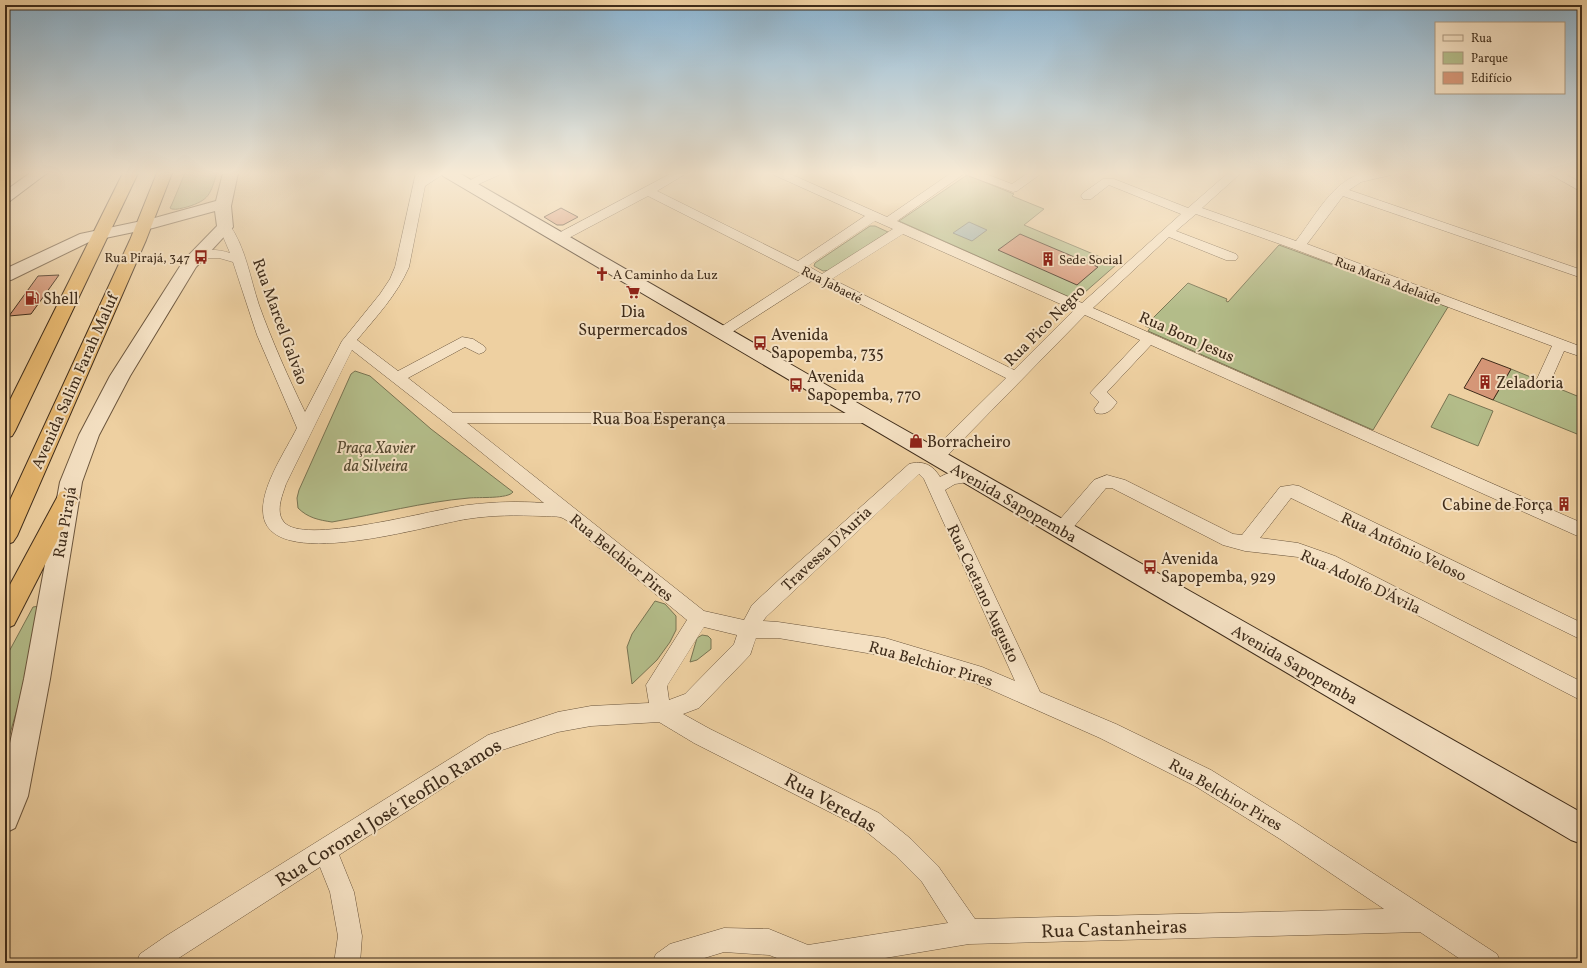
<svg xmlns="http://www.w3.org/2000/svg" width="1587" height="968" viewBox="0 0 1587 968" font-family="Vollkorn,serif">
	<style>
		.green { fill: #b3bc89; stroke: #797452 }
		.water { fill: #9eb4b0; stroke: #787e74 }
		.building { fill: #d69778; stroke: #3f2c1a }
		.lines { fill: none; stroke-linecap: round; stroke-linejoin: round }
		.minor-casing { stroke: #6b553c; stroke-width: 1 }
		.tertiary-casing { stroke: #6b553c; stroke-width: 2 }
		.secondary-casing { stroke: #3f2c1a; stroke-width: 2 }
		.trunk-casing { stroke: #3f2c1a; stroke-width: 2 }
		.minor { fill: #f4e0c2; fill-rule: evenodd }
		.tertiary { fill: #f4e0c2; fill-rule: evenodd }
		.secondary { fill: #f4e0c2; fill-rule: evenodd }
		.trunk { fill: #e7b870; fill-rule: evenodd }
		.labels { text-anchor: middle; stroke-width: 4; stroke-linejoin: round; paint-order: stroke }
		.far-poi-label { font-size: 13px; fill: #3f2c1a; stroke: #f4e0c2; text-anchor: start }
		.far-street-label { font-size: 13px; fill: #3f2c1a; stroke: #f4e0c2 }
		.poi-label { font-size: 16px; fill: #3f2c1a; stroke: #f4e0c2; text-anchor: start }
		.street-label { font-size: 16px; fill: #3f2c1a; stroke: #f4e0c2 }
		.park-label { font-size: 16px; font-style: italic; fill: #564930; stroke: #f4e0c2 }
		.near-street-label { font-size: 19px; fill: #3f2c1a; stroke: #f4e0c2 }
	</style>
	<rect width="100%" height="100%" fill="#eed0a1"/>
	<filter id="stains"><feTurbulence type="fractalNoise" baseFrequency=".005" numOctaves="4"/><feColorMatrix values="0 0 0 0 .2 0 0 0 0 .09 0 0 0 0 .02 0 0 0 .5 -.17"/></filter>
	<radialGradient id="worn" r=".72"><stop offset=".6" stop-color="#630" stop-opacity="0"/><stop offset="1" stop-color="#630" stop-opacity=".3"/></radialGradient>
	<g class="green">
		<path d="M185,173H217C210,194 210,200 187,207C182,208 177,210 172,209L170,208L172,204Z"/>
		<polygon points="967,175 1014,194 1012,196 1044,209 1024,225 1117,264 1076,300 899,221"/>
		<polygon points="870,226 875,226 888,232 831,270 823,271 814,266 815,263"/>
		<polygon points="1279,245 1448,307 1373,430 1148,331 1150,328 1145,326 1188,283 1227,299 1226,301 1228,302"/>
		<polygon points="1511,369 1582,398 1582,436 1493,400"/>
		<path d="M355,371L370,376L431,429L513,492C508,499 479,497 469,498C423,502 378,514 332,522C319,520 308,518 298,508L297,498L299,490L351,374Z"/>
		<polygon points="1449,394 1493,411 1478,446 1431,427"/>
		<polygon points="655,601 665,604 676,616 676,630 670,642 657,660 632,684 627,647 632,634"/>
		<polygon points="47,605 5,751 5,659 33,607"/>
		<polygon points="702,635 708,636 711,639 711,649 697,660 690,662 697,638"/>
	</g>
	<polygon class="water" points="969,222 987,230 972,241 953,233"/>
	<g class="building">
		<polygon points="561,208 578,217 563,225 557,225 544,217"/>
		<polygon points="1020,234 1027,237 1098,267 1077,285 998,250"/>
		<polygon points="59,275 31,314 9,316 38,276"/>
		<polygon points="1482,358 1511,369 1493,400 1464,388"/>
	</g>
	<g class="lines">
		<defs>
			<g id="minor">
				<path d="M416,173H428L427,175L430,173H445L425,186L409,267C397,295 376,317 357,340L398,371L462,337L473,339L484,346L486,349L484,352L479,354L465,347L408,378L453,413H868L874,414L876,418L874,422L868,423H467L704,611L744,620L752,605L782,577L909,464C923,460 933,465 940,477C950,471 963,469 975,473L977,477L975,481L955,484L945,490L1040,692L1116,724L1211,770L1296,823L1497,954L1501,963H1466L1420,932L969,944L855,963H790L769,955L724,952L688,963H652L656,954L670,944L724,928L769,929L808,945L948,923L922,882L895,855L863,829L694,743L659,722L591,726L558,732L502,750L339,855L354,892L362,936L360,963H334L338,936L330,892L320,867L171,963H136L140,954L166,936L488,735L558,712L591,706L649,703L646,685L687,620C654,593 622,566 589,540C582,534 568,519 560,517C555,516 548,516 542,516C517,515 492,515 467,519C431,524 264,576 263,511C262,485 286,450 297,428L257,335L233,262L219,258H193L192,255L193,252C205,249 218,249 230,253L219,227L221,224H229C246,248 250,278 259,305C272,341 288,377 305,412L342,341L380,294L390,279L395,267ZM352,350L444,422L544,503C518,501 493,502 468,505C434,509 310,544 286,524C274,514 282,496 286,484ZM919,474L924,479L1015,681L982,667L885,638L778,622L763,621L766,617ZM704,627L737,635L734,644L685,694L669,700L667,686ZM756,638H778L885,656L978,684L1100,738L1195,786L1280,839L1384,909L975,919L938,866L911,839L879,813L710,729L683,714L699,708L750,655Z"/>
				<polygon points="485,173 501,173 499,175 472,187 464,187 462,185 464,183"/>
				<path d="M672,173H687L657,191L798,261L865,216L774,175L772,173H788L887,217L951,173H965L897,221L1082,303L1181,214L1109,185L1091,199H1083L1081,196L1083,193L1103,179H1114L1188,208L1228,173H1241L1202,208L1296,241C1314,218 1334,178 1365,173C1374,172 1384,173 1393,173L1391,175L1361,182L1349,190L1582,270V278L1343,196L1307,244L1582,347V357L1564,351L1549,385L1544,386L1539,385L1536,381L1552,346L1294,249L1196,214L1176,231L1236,254L1238,257L1236,260H1226L1169,237L1093,308L1582,523V538L1151,345L1107,392L1117,402C1112,410 1106,416 1096,413L1094,409L1099,402L1090,393L1140,340L1085,315L942,461L936,463L930,461L928,457L930,453L1006,378L813,280L726,336L721,338L716,336L714,333L716,330L802,274L648,196L563,241H555L553,238L555,235ZM875,221L893,229L822,274L808,266ZM903,234L1074,310L1014,370L832,279Z"/>
				<polygon points="965,173 983,173 1012,184 1028,173 1042,173 1017,191 1013,192 967,175"/>
				<polygon points="1548,173 1563,173 1582,183 1582,192"/>
				<polygon points="1107,475 1125,480 1233,534 1242,535 1280,487 1293,485 1299,486 1582,623 1582,640 1291,498 1260,538 1298,543 1335,556 1582,682 1582,701 1323,566 1298,557 1245,551 1223,545 1112,488 1106,488 1067,535 1061,537 1055,535 1052,530 1055,525 1094,480"/>
			</g>
			<polygon id="tertiary" points="223,173 238,173 231,206 233,227 196,267 130,376 99,435 82,482 50,679 28,796 15,828 5,833 5,766 24,679 60,482 79,435 110,376 184,260 217,226 215,211 153,228 91,241 11,280 5,281 5,269 80,234 151,219 216,201"/>
			<g id="secondary">
				<polygon points="30,173 47,173 10,201 5,203 5,191"/>
				<polygon points="441,173 459,173 875,413 1582,813 1582,844 1571,840 443,176"/>
			</g>
			<g id="trunk">
				<polygon points="123,173 138,173 15,431 12,436 5,438 5,410"/>
				<polygon points="157,173 172,173 146,240 17,536 13,542 5,545 5,511 130,240"/>
				<polygon points="68,490 76,492 79,498 14,625 5,629 5,594 60,492"/>
			</g>
		</defs>
		<use href="#minor" class="minor-casing"/>
		<use href="#tertiary" class="tertiary-casing"/>
		<use href="#secondary" class="secondary-casing"/>
		<use href="#trunk" class="trunk-casing"/>
		<use href="#minor" class="minor"/>
		<use href="#tertiary" class="tertiary"/>
		<use href="#secondary" class="secondary"/>
		<use href="#trunk" class="trunk"/>
	</g>
	<linearGradient id="sky" x2="0" y2="1"><stop stop-color="#8ab4d2"/><stop offset="0.56" stop-color="#f7ead5"/><stop offset="1" stop-color="#f7ead5" stop-opacity="0"/></linearGradient>
	<rect width="1587" height="309" fill="url(#sky)"/>
	<defs>
		<symbol id="bus-bare" viewBox="-9 -9 18 18"><path d="M-5-6H5V4H4V6H2V4H-2V6H-4V4H-5ZM-3.5-4V0h7V-4ZM-3.5 1.2v1.5H-2V1.2ZM2 1.2v1.5H3.5V1.2Z" fill="#8f2418" stroke="#f4e0c2" stroke-width="2.5" paint-order="stroke"/></symbol>
		<symbol id="building-bare" viewBox="-9 -9 18 18"><path d="M-4-6H4V6H1V3H-1V6H-4ZM-2.5-4.3h1.7v1.8h-1.7ZM.8-4.3h1.7v1.8H.8ZM-2.5-1h1.7V.8h-1.7ZM.8-1h1.7V.8H.8Z" fill="#8f2418" stroke="#f4e0c2" stroke-width="2.5" paint-order="stroke"/></symbol>
		<symbol id="church-bare" viewBox="-9 -9 18 18"><path d="M-1.2-6h2.4v3.5h3.3v2.4h-3.3V6h-2.4V-.1h-3.3v-2.4h3.3Z" fill="#8f2418" stroke="#f4e0c2" stroke-width="2.5" paint-order="stroke"/></symbol>
		<symbol id="supermarket-bare" viewBox="-9 -9 18 18"><path d="M-6-5.5h2.5l.6 2H6L4.5 2H-2.5L-4.4-4H-6ZM-1.5 3.2a1.3 1.3 0 1 0 .1 0ZM3 3.2a1.3 1.3 0 1 0 .1 0Z" fill="#8f2418" stroke="#f4e0c2" stroke-width="2.5" paint-order="stroke"/></symbol>
		<symbol id="fuel-bare" viewBox="-9 -9 18 18"><path d="M-5.5-6h7V0h2V4h1.3V-2.5L3-4.5l.8-.8L6-3V5H2.5V1h-1V6h-7ZM-4.2-4.7v3.2H.2V-4.7Z" fill="#8f2418" stroke="#f4e0c2" stroke-width="2.5" paint-order="stroke"/></symbol>
		<symbol id="shop-bare" viewBox="-9 -9 18 18"><path d="M-5-2.5h2.3a2.7 3.5 0 0 1 5.4 0H5L5.5 6h-11ZM-1.5-2.5h3a1.5 2.3 0 0 0-3 0Z" fill="#8f2418" stroke="#f4e0c2" stroke-width="2.5" paint-order="stroke"/></symbol>
	</defs>
	<g fill-rule="evenodd">
		<use href="#bus-bare" x="191" y="247" width="20" height="20"/>
		<use href="#building-bare" x="1038" y="249" width="20" height="20"/>
		<use href="#church-bare" x="592" y="264" width="20" height="20"/>
		<use href="#supermarket-bare" x="623" y="282" width="20" height="20"/>
		<use href="#fuel-bare" x="22" y="288" width="20" height="20"/>
		<use href="#bus-bare" x="750" y="333" width="20" height="20"/>
		<use href="#building-bare" x="1475" y="372" width="20" height="20"/>
		<use href="#bus-bare" x="786" y="375" width="20" height="20"/>
		<use href="#shop-bare" x="906" y="431" width="20" height="20"/>
		<use href="#building-bare" x="1554" y="494" width="20" height="20"/>
		<use href="#bus-bare" x="1140" y="557" width="20" height="20"/>
	</g>
	<g class="labels">
		<g class="far-poi-label">
			<text x="190" y="262" text-anchor="end">Rua Pirajá, 347</text>
			<text x="1059" y="264">Sede Social</text>
			<text x="613" y="279">A Caminho da Luz</text>
		</g>
		<g class="far-street-label">
			<text transform="translate(1388 280) rotate(21)" y="5">Rua Maria Adelaide</text>
			<text transform="translate(832 284) rotate(27)" y="5">Rua Jabaeté</text>
		</g>
		<g class="poi-label">
			<text x="43" y="304">Shell</text>
			<text x="633" y="317" text-anchor="middle">Dia<tspan x="633" dy="18">Supermercados</tspan></text>
			<text x="771" y="340">Avenida<tspan x="771" dy="18">Sapopemba, 735</tspan></text>
			<text x="807" y="382">Avenida<tspan x="807" dy="18">Sapopemba, 770</tspan></text>
			<text x="1496" y="388">Zeladoria</text>
			<text x="927" y="447">Borracheiro</text>
			<text x="1553" y="510" text-anchor="end">Cabine de Força</text>
			<text x="1161" y="564">Avenida<tspan x="1161" dy="18">Sapopemba, 929</tspan></text>
		</g>
		<g class="street-label">
			<text transform="translate(281 321) rotate(70)" y="6">Rua Marcel Galvão</text>
			<text transform="translate(1044 325) rotate(-45)" y="6">Rua Pico Negro</text>
			<text transform="translate(1187 336) rotate(24)" y="6">Rua Bom Jesus</text>
			<text transform="translate(74 381) rotate(-66)" y="6">Avenida Salim Farah Maluf</text>
			<text x="659" y="424">Rua Boa Esperança</text>
			<text transform="translate(1014 502) rotate(30)" y="6">Avenida Sapopemba</text>
			<text transform="translate(64 522) rotate(-80)" y="6">Rua Pirajá</text>
			<text transform="translate(1404 546) rotate(26)" y="6">Rua Antônio Veloso</text>
			<text transform="translate(826 548) rotate(-43)" y="6">Travessa D'Auria</text>
			<text transform="translate(622 557) rotate(39)" y="6">Rua Belchior Pires</text>
			<text transform="translate(1361 581) rotate(25)" y="6">Rua Adolfo D'Ávila</text>
			<text transform="translate(984 593) rotate(65)" y="6">Rua Caetano Augusto</text>
			<text transform="translate(931 663) rotate(16)" y="6">Rua Belchior Pires</text>
			<text transform="translate(1295 664) rotate(30)" y="6">Avenida Sapopemba</text>
			<text transform="translate(1226 794) rotate(30)" y="6">Rua Belchior Pires</text>
		</g>
		<g class="park-label">
			<text x="376" y="453">Praça Xavier<tspan x="376" dy="18">da Silveira</tspan></text>
		</g>
		<g class="near-street-label">
			<text transform="translate(831 802) rotate(29)" y="7">Rua Veredas</text>
			<text transform="translate(388 812) rotate(-32)" y="7">Rua Coronel José Teofilo Ramos</text>
			<text transform="translate(1114 928) rotate(-2)" y="7">Rua Castanheiras</text>
		</g>
	</g>
	<rect width="1587" height="968" fill="none" stroke="#eed0a1" stroke-width="20"/>
	<rect x="6" y="6" width="1575" height="956" fill="none" stroke="#3f2c1a" stroke-width="2"/>
	<rect x="10" y="10" width="1567" height="948" fill="none" stroke="#3f2c1a"/>
	<rect x="1435" y="22" width="130" height="72" fill="#f4e0c2" stroke="#ac987f"/>
	<rect x="1443" y="35" width="20" height="6" fill="#f4e0c2" stroke="#ac987f"/>
	<text x="1471" y="42" font-size="12" fill="#3f2c1a">Rua</text>
	<rect x="1443" y="52" width="20" height="12" fill="#b3bc89" stroke="#ac987f"/>
	<text x="1471" y="62" font-size="12" fill="#3f2c1a">Parque</text>
	<rect x="1443" y="72" width="20" height="12" fill="#d69778" stroke="#ac987f"/>
	<text x="1471" y="82" font-size="12" fill="#3f2c1a">Edifício</text>
	<rect width="100%" height="100%" filter="url(#stains)"/>
	<rect width="100%" height="100%" fill="url(#worn)"/>
</svg>
